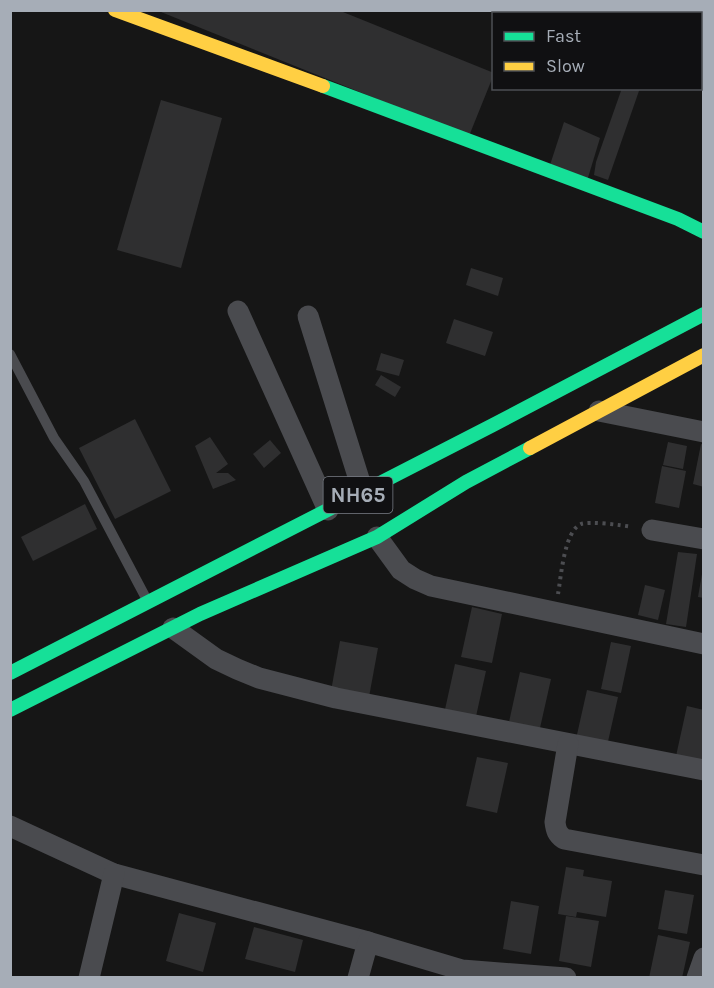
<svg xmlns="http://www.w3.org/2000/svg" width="714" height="988" viewBox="0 0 714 988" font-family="Karla,sans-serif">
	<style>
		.building { fill: #2f2f30 }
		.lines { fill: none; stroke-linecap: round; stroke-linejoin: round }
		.path { stroke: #4c4d51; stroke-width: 4; stroke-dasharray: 3 4.5; stroke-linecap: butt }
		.lane { stroke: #4a4b4f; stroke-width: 10 }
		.street { stroke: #4a4b4f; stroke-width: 21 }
		.fast { stroke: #16e098; stroke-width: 14 }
		.slow { stroke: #ffcf43; stroke-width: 14 }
		.labels { text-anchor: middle; stroke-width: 5; stroke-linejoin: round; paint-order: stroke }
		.shield { fill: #101012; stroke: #797e86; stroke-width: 1.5 }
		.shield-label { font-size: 21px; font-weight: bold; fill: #a6adb7 }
	</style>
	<rect width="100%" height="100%" fill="#161616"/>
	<g class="building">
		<polygon points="156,10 338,10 494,73 494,74 469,136"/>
		<polygon points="516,10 577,10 576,14 519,14 516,12"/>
		<polygon points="622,88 640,88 608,180 594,175 596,162"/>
		<polygon points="161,100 222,118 181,268 117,250"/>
		<polygon points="564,122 600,138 587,181 550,165"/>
		<polygon points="471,268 503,278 498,296 466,285"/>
		<polygon points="454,319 493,332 485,356 446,343"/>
		<polygon points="381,353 404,360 399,376 376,370"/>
		<polygon points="381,375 401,387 395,397 375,385"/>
		<polygon points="135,419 171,491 115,519 79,448"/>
		<polygon points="210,437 228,464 216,473 228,473 236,480 213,489 195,446"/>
		<polygon points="270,440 281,453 264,468 253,454"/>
		<polygon points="668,442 687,446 683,469 663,465"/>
		<polygon points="701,444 704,445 704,487 693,484"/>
		<polygon points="662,466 686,471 679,508 655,503"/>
		<polygon points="85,504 97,529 33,561 21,537"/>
		<polygon points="678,552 697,554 686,627 666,624"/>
		<polygon points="702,574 704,574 704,598 698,597"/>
		<polygon points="645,585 665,590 658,620 638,615"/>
		<polygon points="472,607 502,614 492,663 461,657"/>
		<polygon points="340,641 378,648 369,697 331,691"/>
		<polygon points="611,642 631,646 621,693 601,689"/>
		<polygon points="455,664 486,671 475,721 444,714"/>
		<polygon points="520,672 551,679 540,728 509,722"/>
		<polygon points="587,690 618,697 607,746 576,739"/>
		<polygon points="687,706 704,710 704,762 676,756"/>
		<polygon points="477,757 508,763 497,813 466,806"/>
		<polygon points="566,867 584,870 583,876 612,881 606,917 577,912 576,917 558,914"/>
		<polygon points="665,890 694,895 687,934 658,929"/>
		<polygon points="511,901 539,906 531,954 503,949"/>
		<polygon points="179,913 216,923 203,972 166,961"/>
		<polygon points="566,916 599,921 591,967 559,961"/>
		<polygon points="254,927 303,940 295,972 245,959"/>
		<polygon points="658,935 690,942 682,978 649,978"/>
	</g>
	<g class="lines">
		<path class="path" d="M558,594C561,578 564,531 581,524C590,521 621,525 632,527"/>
		<polyline class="lane" points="10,354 54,438 84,481 147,600"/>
		<g class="street">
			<polyline points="238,311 328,510"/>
			<polyline points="308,316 363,492"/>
			<polyline points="599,411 704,432"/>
			<polyline points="652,530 704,539"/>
			<polyline points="377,537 401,570 415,579 431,586 704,644"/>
			<polyline points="173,628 216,659 237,669 259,678 336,698 704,770"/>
			<path d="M568,744L555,822C556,830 557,834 564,839L704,865"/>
			<polyline points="10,826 114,874 368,942"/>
			<polyline points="89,978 114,874"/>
			<polyline points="358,978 368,942 462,970 566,978"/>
			<polyline points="697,978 704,958"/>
		</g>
		<g class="fast">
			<polyline points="323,86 678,219 704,232"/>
			<polyline points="10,673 493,425 704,314"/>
			<polyline points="10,710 200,614 377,537 466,482 530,448"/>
		</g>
		<g class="slow">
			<polyline points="115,10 323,86"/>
			<polyline points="530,448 704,355"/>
		</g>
	</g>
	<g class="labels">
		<rect class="shield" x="323.5" y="477" width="69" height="36" rx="4.5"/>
		<g class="shield-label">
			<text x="358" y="502">NH65</text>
		</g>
	</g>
	<rect width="714" height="988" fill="none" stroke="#a6adb7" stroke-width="24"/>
	<rect x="492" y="12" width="210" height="78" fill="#101012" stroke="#4c4f54" stroke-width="1.5"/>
	<rect x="504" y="32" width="30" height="9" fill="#16e098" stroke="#4c4f54" stroke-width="1.5"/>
	<text x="546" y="42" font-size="18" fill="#a6adb7">Fast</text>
	<rect x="504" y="62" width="30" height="9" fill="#ffcf43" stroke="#4c4f54" stroke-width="1.5"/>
	<text x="546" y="72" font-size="18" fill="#a6adb7">Slow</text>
</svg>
